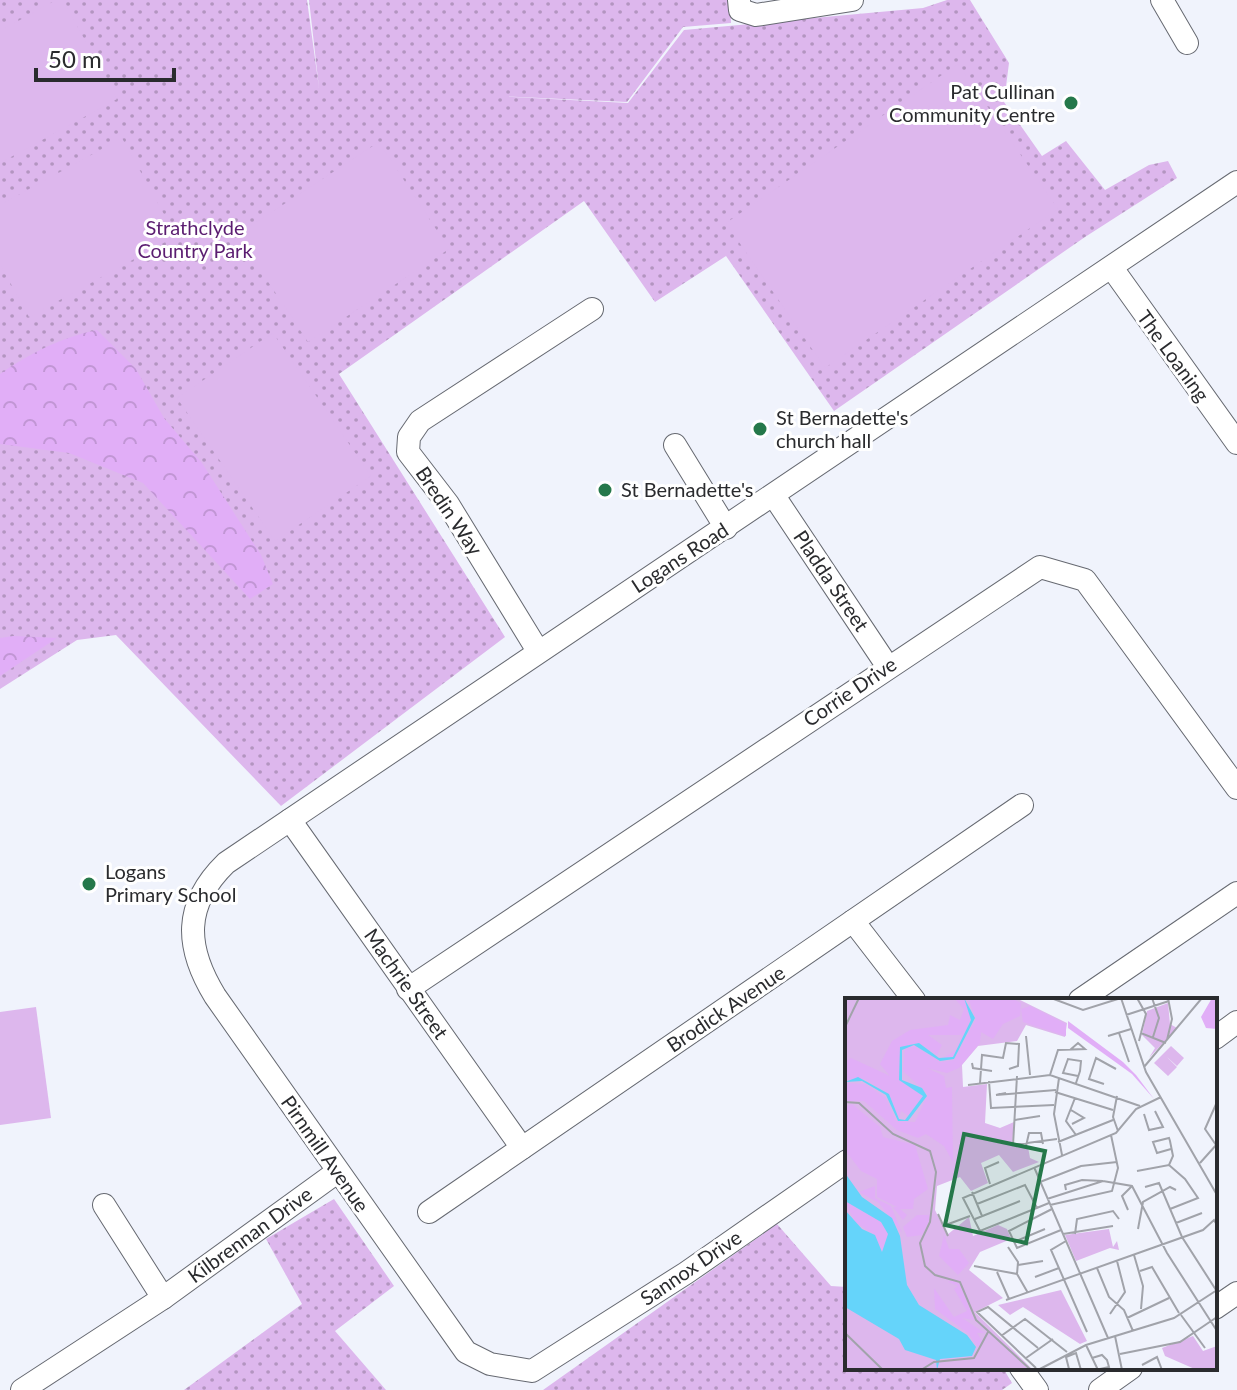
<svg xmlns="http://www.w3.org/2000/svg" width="1237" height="1390" viewBox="0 0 1237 1390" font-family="Lato,sans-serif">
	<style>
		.grass { fill: url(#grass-dots) }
		.forest { fill: url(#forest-crowns) }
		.pitch { fill: #ddb7ed }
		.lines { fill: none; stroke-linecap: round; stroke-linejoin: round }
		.minor-casing { stroke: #666971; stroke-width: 24 }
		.minor { stroke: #fff; stroke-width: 22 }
		.poi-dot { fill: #25784a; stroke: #fff; stroke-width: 3 }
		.labels { text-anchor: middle; stroke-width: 6; stroke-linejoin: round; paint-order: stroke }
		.poi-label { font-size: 20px; fill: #2a2b2e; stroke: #fff; text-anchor: start }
		.park-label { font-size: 20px; fill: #5b1d71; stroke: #fff }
		.street-label { font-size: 20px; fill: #2a2b2e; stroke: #fff }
		.inset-road { fill: none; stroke: #a1a3aa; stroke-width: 2 }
		.view { fill: #25784a; fill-opacity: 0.15; stroke: #25784a; stroke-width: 4 }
		.inset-edge { fill: none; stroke: #2a2b2e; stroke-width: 4 }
	</style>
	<defs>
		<pattern id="grass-dots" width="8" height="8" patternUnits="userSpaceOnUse" patternTransform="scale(2)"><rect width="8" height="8" fill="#ddb7ed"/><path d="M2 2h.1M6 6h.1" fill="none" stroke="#b395c0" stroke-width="1.8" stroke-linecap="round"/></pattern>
		<pattern id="forest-crowns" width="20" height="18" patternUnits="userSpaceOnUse" patternTransform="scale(2)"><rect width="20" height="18" fill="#e1aef7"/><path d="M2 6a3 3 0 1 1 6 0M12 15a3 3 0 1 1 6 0" fill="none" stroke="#c196d4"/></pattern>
	</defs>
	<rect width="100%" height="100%" fill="#f0f3fc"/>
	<g class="grass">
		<polygon points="0,0 307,0 319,88 309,0 730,0 731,23 683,27 627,102 496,96 628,103 684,30 923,8 947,0 970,0 1009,63 1004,102 1042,156 1066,141 1105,190 1149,165 1168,161 1177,178 1085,237 834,411 726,256 655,302 584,201 339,374 505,637 281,806 116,635 77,640 0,689"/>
		<polygon points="334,1199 394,1286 335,1331 386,1390 184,1390 302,1304 266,1239"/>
		<polygon points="777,1224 831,1286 847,1287 847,1368 1003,1368 1012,1383 1002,1390 543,1390"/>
	</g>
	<g class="forest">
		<path d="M97,330L136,369L164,418L202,463L261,555L273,584L250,599L143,483L69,453L0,444V374C30,353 62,337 97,330Z"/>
		<polygon points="13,636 57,638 0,676 0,638"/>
	</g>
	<g class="pitch">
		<polygon points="56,0 63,0 117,99 0,163 0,31"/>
		<polygon points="958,64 1058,209 825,368 726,223"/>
		<polygon points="122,138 176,236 29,317 0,264 0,205"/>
		<polygon points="379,142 449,249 308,342 237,235"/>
		<polygon points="273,333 371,476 275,541 177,398"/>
		<polygon points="36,1007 51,1118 0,1125 0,1012"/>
	</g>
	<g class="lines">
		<defs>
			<g id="minor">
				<polyline points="739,0 740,10 756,15 852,0"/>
				<polyline points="1162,0 1187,43"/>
				<polyline points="1112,268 1237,443"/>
				<polyline points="675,445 726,528"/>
				<polyline points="774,496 888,667"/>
				<polyline points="538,651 448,504 408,452 409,437 420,421 592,309"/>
				<polyline points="290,820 522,1148"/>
				<polyline points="853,921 914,1000"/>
				<polyline points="408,989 1040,567 1085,580 1237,788"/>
				<polyline points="1080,1000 1237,893"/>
				<polyline points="1215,1038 1237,1022"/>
				<path d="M847,1161L686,1273L532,1371L490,1364L466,1352L215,996C185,947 183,905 226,863L1237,182"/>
				<polyline points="104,1205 163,1298"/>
				<polyline points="429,1212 1022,805"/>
				<polyline points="1215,1308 1237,1293"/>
				<polyline points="1021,1368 1037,1390"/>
				<polyline points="22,1390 163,1298 337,1172"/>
				<polyline points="1100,1390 1131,1368"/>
			</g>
		</defs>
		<use href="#minor" class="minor-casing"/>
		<use href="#minor" class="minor"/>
	</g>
	<g class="poi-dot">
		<circle cx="1071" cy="103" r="8"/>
		<circle cx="760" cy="429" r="8"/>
		<circle cx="605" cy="490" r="8"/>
		<circle cx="89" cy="884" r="8"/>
	</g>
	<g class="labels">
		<g class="poi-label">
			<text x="1055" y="99" text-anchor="end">Pat Cullinan<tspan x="1055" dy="23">Community Centre</tspan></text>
			<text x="776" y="425">St Bernadette's<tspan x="776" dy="23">church hall</tspan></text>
			<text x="621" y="497">St Bernadette's</text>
			<text x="105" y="879">Logans<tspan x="105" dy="23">Primary School</tspan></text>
		</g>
		<g class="park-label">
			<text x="195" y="235">Strathclyde<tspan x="195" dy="23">Country Park</tspan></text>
		</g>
		<g class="street-label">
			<text transform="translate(1173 356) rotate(54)" y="7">The Loaning</text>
			<text transform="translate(449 511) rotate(56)" y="7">Bredin Way</text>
			<text transform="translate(680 558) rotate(-33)" y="7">Logans Road</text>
			<text transform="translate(831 581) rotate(56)" y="7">Pladda Street</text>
			<text transform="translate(850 692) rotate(-34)" y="7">Corrie Drive</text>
			<text transform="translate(406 984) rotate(55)" y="7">Machrie Street</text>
			<text transform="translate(726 1009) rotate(-34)" y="7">Brodick Avenue</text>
			<text transform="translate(325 1154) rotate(55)" y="7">Pirnmill Avenue</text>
			<text transform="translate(250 1235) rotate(-36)" y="7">Kilbrennan Drive</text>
			<text transform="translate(691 1268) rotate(-34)" y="7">Sannox Drive</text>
		</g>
	</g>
	<g transform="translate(845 998)">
		<rect width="372" height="372" fill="#f0f3fc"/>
		<path d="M0,0H171L222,25L220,39L181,27L172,43L133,48L117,67L118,89L142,86L140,125L155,130L169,124L167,147L183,149L185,160L194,164L168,174L154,157L136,165L143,185L126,193L115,179L92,188L90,212L102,237L124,219L128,238L153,227L162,231L166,241L135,254L124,272L158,300L130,314L188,372H0ZM323,5L325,26L332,30L304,60L310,50L297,37L302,13ZM264,231L268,249L272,243L274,252L265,250L231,263L220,237ZM216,292L242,343L235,346L178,309L165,317L153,307ZM348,338L358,353L372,348V372H352L320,358L317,350Z" fill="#ddb7ed"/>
		<path d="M109,0H119L127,19L108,59L98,60L111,52L117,37H83L97,47L92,57L74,45L55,49L54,82L78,98L64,118L56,113L54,121L44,96L20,81L0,82V64L6,60L45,78L35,66L47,43L65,32L103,27L105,17L115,22L119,11ZM123,0L170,2L176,5L175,18L158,26L148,41L136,34L135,45L114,70L102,75L82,70L99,78L101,90L107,89L108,164L99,148L81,136L73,140L52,132L19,103H0V85L20,86L41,100L51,123L70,124L83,96L58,73L60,50L70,48L95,64L109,62L131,21ZM367,0H372V31L361,30L356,19ZM185,8L221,26V38L178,24L176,11ZM223,23L278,64L291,77L309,101L287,76L223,30ZM7,106L35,129L38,139L70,147L83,191L69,201L68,211H55L62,217L58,222L48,209H52L32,199V181L16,173L0,152V109ZM30,188V200L46,208L57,235L34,205L14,194ZM0,203L36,224L43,236L42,251L37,254L30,237L10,224ZM72,217H84V223L77,237L62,239L58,229ZM99,237L104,251H114L124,265L113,277L94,258ZM109,282L115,287L129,322L117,320L140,335H132L137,343L133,350L124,336L90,311L89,290L109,319L122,313L109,291L113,288L103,284Z" fill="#e1aef7"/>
		<path d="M326,48L339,60L332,68L322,59L332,69L323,78L309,65Z" fill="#ddb7ed"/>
		<path d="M119,0L130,20L109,61L95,63L69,47L57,52V82L77,90L82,98L63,123H53L41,97L17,83L0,84L13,79L44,96L54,121L60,122L78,98L54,82L55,49L74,45L94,60L108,59L126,22ZM0,175L17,199L47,220L55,238L62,287L74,307L122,337L131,349L127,358L95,361L92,372L91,362L60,352L54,341L0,309V212L17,231L30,237L37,254L43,236L36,224L0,203Z" fill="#65d4fa"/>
		<path class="inset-road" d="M206,0L238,12L276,0M276,0L301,74L372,197M292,0L301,16L296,35M307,0L314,20L308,39M281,17L324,3M0,29L14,0M274,35L284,64M181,38L185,77M263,38L286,31M322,42L327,21L323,0M294,43L296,35L321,45M127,65L128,70L147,73M299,69L357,0M205,77L213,52L240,51L233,45L225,52M172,78L168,147L212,141M214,80L209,116L217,157M144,83L146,110L209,107M135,85L137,57L158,60L161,45L174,46L173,68L164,71M231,85L235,73L236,63L223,61L218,75L233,78M259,86L244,81L251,60L271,71M123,87L205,77L295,108M210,94L268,112M161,95L151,97L211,92M272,98L268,119L273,133M230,100L221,123L231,137M0,104L14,105L48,136L85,153L91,174L85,224L75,245L80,268L90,277L115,284L131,322L186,372M226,112L239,120L227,126M299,116L304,132L318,129L310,113M170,122L195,118M213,144L268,122M371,147L360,131L372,104M181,148L184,135H196L198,146M355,165L372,146M324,167L328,158L325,143L324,140L308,144L312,155L326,151M189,169L263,340M292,173L324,167L340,181L353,200L325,211M195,184L236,168L272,164M145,186L140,170L154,164M300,189L314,185L337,239L371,292M221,192L220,187L237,182L258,183M127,194L137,218M202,201L258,183L287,188L322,255L372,333M204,205L135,233L118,200L271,135L291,111L316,99M132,206L180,187L192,210M205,207L267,193L273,170L266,137M207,211L164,233L172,250L216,232M283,212L277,198L287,188M93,216L103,238M130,221L175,203M331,225L357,215M98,228L125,218M293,231L298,204L325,189L331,192M218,236L268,228M230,236L232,221L268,213L274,221M221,243L206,252L242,334M169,244L200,231M163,249L173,264L172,276M289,257L298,288L296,311M173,267L198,263M129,268L172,276L183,295M252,270L264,299L279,312L288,333M295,273L307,269L334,315M152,274L164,301M190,279L214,270M161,302L358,232L369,222L372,227M265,316L280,294L272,263M336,317L360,350M282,320L324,300M0,335L38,372M156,338L180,321L222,354M270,338L277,372M241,347L253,372M275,356L335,344L372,319M181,360L208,341M247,360L257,357L262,362L264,369L255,371M297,367L312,359L317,372M191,370L132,314L143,309L193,350M224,371L221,359L231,355L236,372M76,372L89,364L129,360L143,334M193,372L241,347L329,320L372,292"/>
		<path class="view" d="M119,136L200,153L181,245L100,227Z"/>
		<rect width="372" height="372" class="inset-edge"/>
	</g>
	<path d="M36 68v12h138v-12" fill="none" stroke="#2a2b2e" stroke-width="4"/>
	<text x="48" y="68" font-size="24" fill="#2a2b2e" stroke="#ffffff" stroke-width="6" paint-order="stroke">50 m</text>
</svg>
